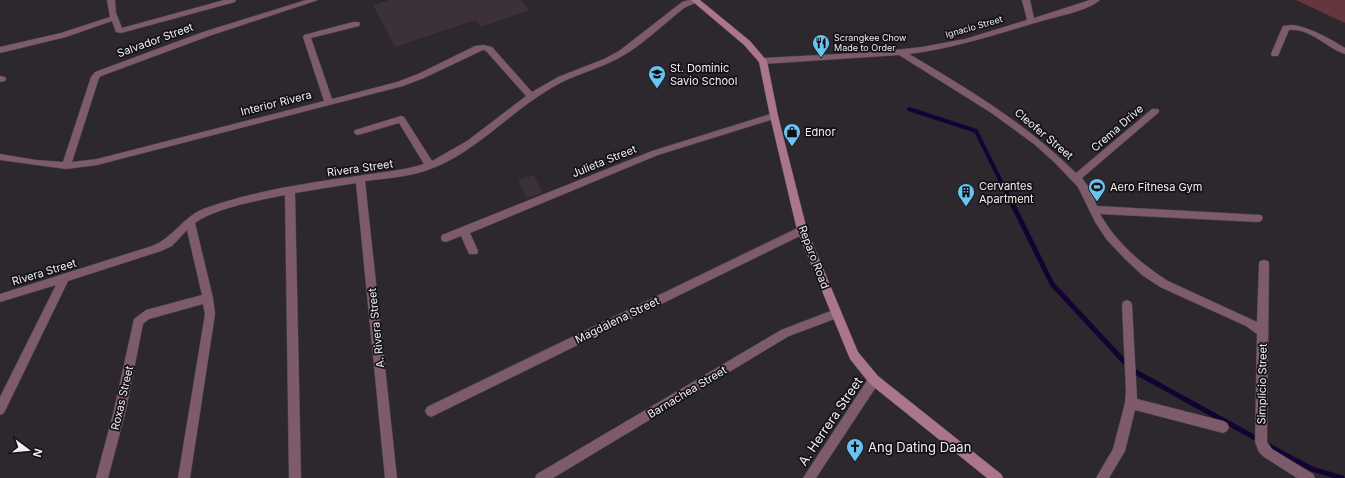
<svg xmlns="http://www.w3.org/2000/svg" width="1345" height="478" viewBox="0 0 1345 478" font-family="Inter,sans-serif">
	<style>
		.built { fill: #3c313a }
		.green { fill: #66353d }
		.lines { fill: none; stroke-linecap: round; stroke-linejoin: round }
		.stream-far1 { stroke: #140234; stroke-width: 4 }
		.stream { stroke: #140234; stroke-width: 5 }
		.street-casing { stroke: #484448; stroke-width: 1 }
		.secondary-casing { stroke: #484448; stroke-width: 1 }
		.street { fill: #7d5b6a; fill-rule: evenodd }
		.secondary { fill: #ac758e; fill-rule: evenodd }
		.labels { text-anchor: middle; stroke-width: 3.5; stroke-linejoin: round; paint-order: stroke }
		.far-street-label { font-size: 9px; fill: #f1edf1; stroke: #141214 }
		.far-poi-label { font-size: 9px; fill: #f1edf1; stroke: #141214; text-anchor: start }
		.street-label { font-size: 11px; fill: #f1edf1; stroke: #141214 }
		.poi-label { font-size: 11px; fill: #f1edf1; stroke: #141214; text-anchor: start }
		.near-street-label { font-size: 13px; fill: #f1edf1; stroke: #141214 }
		.near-poi-label { font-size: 13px; fill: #f1edf1; stroke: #141214; text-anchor: start }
	</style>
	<rect width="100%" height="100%" fill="#2d282d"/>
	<g class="built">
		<polygon points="389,0 521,0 529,10 481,27 475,20 395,47 373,5"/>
		<polygon points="534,175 542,193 526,198 518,180"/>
	</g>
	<polygon class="green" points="1296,0 1345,0 1345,23 1300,2"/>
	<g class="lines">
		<polyline class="stream-far1" points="909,109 976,131 1014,208"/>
		<g class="stream">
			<polyline points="1014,207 1052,284 1132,370 1259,440"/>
			<polyline points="1265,444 1312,469 1342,478"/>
		</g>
		<defs>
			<g id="street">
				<polygon points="107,0 115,0 116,13 122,28 224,0 236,0 235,2 121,33 116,32 112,21 66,37 0,53 0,47 61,33 110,17"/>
				<path d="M306,0H318L209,36L101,76L99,78L72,162L97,159L324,101L303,37L304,35L353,22H359L360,24L359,26L311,38L332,99L397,82L418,74L475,46L484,45L492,47L532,92L558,77L604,59L619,51L682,2L689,0H700C695,4 689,5 684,8C664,24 639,48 617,59C596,70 573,75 553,87C511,111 477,151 433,168C411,177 388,178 365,181L397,478H385L356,183L295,193L301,478H289L285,195C261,200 215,208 195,223L213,298L215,314L190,478H178L205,314L203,304L149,319L143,324L126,410L108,478H96L114,410L134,319L146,310L202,295L187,230L172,246L161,251L68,281L4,413L0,415V397L56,285L0,302V294L152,246C173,238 183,217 203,209C253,191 306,183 358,176C380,172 403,171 424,164L399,123L358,135L355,134L354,132L355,130L401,116L404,117L432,161L467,141L526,96L486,51L483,50L424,78L403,86L97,165L66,169L0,160V154L36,160L63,162L91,77L95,72L203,32Z"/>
				<path d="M1022,0H1030L1034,18L1090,0H1100C1089,10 1060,16 1045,20C1000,33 956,48 909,54C968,89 1027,124 1076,173L1152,109H1158L1159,111L1158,113L1082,178L1090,189L1097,206L1261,215L1263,218L1261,221L1258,222L1100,214C1116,242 1141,264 1168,281L1257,322L1259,264L1260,261L1264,260L1268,261L1269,264L1267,442L1272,449L1313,474L1315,478H1297L1264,457L1259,452L1255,442L1257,334L1246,326L1160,287L1142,275L1124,258L1107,240L1095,222L1078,187L1054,162L1034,144L990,112L899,55L763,64L759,61L763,58L877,52L922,47L965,39L1027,20Z"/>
				<path d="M1293,25C1312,28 1328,38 1345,48V54C1326,48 1311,28 1289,30L1278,56H1272L1271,54L1282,28L1283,26Z"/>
				<polygon points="0,76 5,77 6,79 5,81 0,82"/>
				<polygon points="774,113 777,114 778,116 777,118 658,155 470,233 478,251 477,254 469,254 461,236 446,242 442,241 441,238 442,235 652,151"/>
				<polygon points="802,226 806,227 807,230 806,233 435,415 431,417 427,415 425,411 427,407"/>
				<polygon points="1127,300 1131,302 1132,305 1137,399 1223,421 1227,423 1229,427 1227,431 1223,433 1135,410 1125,451 1109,478 1096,478 1113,449 1125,403 1126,391 1122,305 1123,302"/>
				<polygon points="836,309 840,311 841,314 840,317 789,336 553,478 535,478 537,474 781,330"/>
				<polygon points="874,375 878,376 880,380 878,384 816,478 803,478 870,376"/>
			</g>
			<polygon id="secondary" points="691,0 700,0 750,41 767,61 778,116 807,230 858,352 878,376 1001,474 1003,478 987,478 870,384 850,359 797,230 770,116 759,62 744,45"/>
		</defs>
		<use href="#street" class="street-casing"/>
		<use href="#secondary" class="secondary-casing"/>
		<use href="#street" class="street"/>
		<use href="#secondary" class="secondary"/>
	</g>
	<defs>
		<symbol id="restaurant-pin" viewBox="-11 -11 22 30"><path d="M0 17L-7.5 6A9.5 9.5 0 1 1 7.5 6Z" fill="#69c3f1" stroke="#141214"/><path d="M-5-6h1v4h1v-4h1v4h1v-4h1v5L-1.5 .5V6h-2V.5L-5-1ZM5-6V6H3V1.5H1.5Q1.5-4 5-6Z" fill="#111"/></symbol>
		<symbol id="school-pin" viewBox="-11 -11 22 30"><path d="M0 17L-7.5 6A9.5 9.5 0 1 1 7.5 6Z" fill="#69c3f1" stroke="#141214"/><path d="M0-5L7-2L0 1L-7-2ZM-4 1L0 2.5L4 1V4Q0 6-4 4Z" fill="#111"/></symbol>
		<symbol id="shop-pin" viewBox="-11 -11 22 30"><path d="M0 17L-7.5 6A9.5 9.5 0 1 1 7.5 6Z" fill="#69c3f1" stroke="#141214"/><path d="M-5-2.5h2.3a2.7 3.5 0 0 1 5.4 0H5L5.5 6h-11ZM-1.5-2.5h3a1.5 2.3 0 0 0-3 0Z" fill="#111"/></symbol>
		<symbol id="stadium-pin" viewBox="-11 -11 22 30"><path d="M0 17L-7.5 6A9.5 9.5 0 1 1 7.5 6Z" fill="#69c3f1" stroke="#141214"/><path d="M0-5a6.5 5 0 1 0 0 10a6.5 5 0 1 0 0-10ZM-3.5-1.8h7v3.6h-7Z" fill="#111"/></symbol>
		<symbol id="building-pin" viewBox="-11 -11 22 30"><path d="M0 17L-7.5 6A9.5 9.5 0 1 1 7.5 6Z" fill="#69c3f1" stroke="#141214"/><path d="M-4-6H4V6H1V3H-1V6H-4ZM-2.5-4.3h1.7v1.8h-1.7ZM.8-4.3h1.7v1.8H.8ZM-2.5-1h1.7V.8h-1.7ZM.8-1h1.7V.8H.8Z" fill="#111"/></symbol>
		<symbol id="church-pin" viewBox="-11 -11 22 30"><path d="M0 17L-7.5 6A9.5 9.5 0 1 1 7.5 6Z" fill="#69c3f1" stroke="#141214"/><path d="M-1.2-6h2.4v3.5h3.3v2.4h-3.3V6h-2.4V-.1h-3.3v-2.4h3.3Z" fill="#111"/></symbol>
	</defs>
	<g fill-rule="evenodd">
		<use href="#restaurant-pin" x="811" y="33" width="20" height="27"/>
		<use href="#school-pin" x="647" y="64" width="20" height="27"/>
		<use href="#shop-pin" x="782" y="122" width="20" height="27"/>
		<use href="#stadium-pin" x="1087" y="177" width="20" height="27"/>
		<use href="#building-pin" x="956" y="182" width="20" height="27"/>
		<use href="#church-pin" x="845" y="437" width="20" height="27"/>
	</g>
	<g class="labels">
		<g class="far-street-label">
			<text transform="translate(974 27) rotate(-16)" y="3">Ignacio Street</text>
		</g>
		<g class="far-poi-label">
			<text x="834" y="41">Scrangkee Chow<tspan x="834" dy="10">Made to Order</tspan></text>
		</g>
		<g class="street-label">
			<text transform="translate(155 40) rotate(-20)" y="4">Salvador Street</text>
			<text transform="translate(276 103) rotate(-14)" y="4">Interior Rivera</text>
			<text transform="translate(1117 128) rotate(-41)" y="4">Crema Drive</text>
			<text transform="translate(1044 134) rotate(40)" y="4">Cleofer Street</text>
			<text transform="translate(604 161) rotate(-22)" y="4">Julieta Street</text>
			<text transform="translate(360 168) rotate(-8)" y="4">Rivera Street</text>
			<text transform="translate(814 257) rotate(69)" y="4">Reparo Road</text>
			<text transform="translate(44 272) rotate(-17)" y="4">Rivera Street</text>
			<text transform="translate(617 320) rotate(-26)" y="4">Magdalena Street</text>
			<text transform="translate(376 328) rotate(-96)" y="4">A. Rivera Street</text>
			<text transform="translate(1262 384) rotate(-89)" y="4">Simplicio Street</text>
			<text transform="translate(687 392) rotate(-31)" y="4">Barnachea Street</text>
			<text transform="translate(122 398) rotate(-77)" y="4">Roxas Street</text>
		</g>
		<g class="poi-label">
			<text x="670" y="72">St. Dominic<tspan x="670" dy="13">Savio School</tspan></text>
			<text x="805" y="136">Ednor</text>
			<text x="979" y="190">Cervantes<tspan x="979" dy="13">Apartment</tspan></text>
			<text x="1110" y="191">Aero Fitnesa Gym</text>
		</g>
		<g class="near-street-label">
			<text transform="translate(830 421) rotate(-56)" y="5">A. Herrera Street</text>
		</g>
		<g class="near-poi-label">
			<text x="868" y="452">Ang Dating Daan</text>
		</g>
	</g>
	<g transform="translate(28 450) rotate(106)" stroke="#141214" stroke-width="3" paint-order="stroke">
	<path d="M0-3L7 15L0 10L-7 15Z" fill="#f1edf1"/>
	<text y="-6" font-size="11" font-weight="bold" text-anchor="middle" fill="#f1edf1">N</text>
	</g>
</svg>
